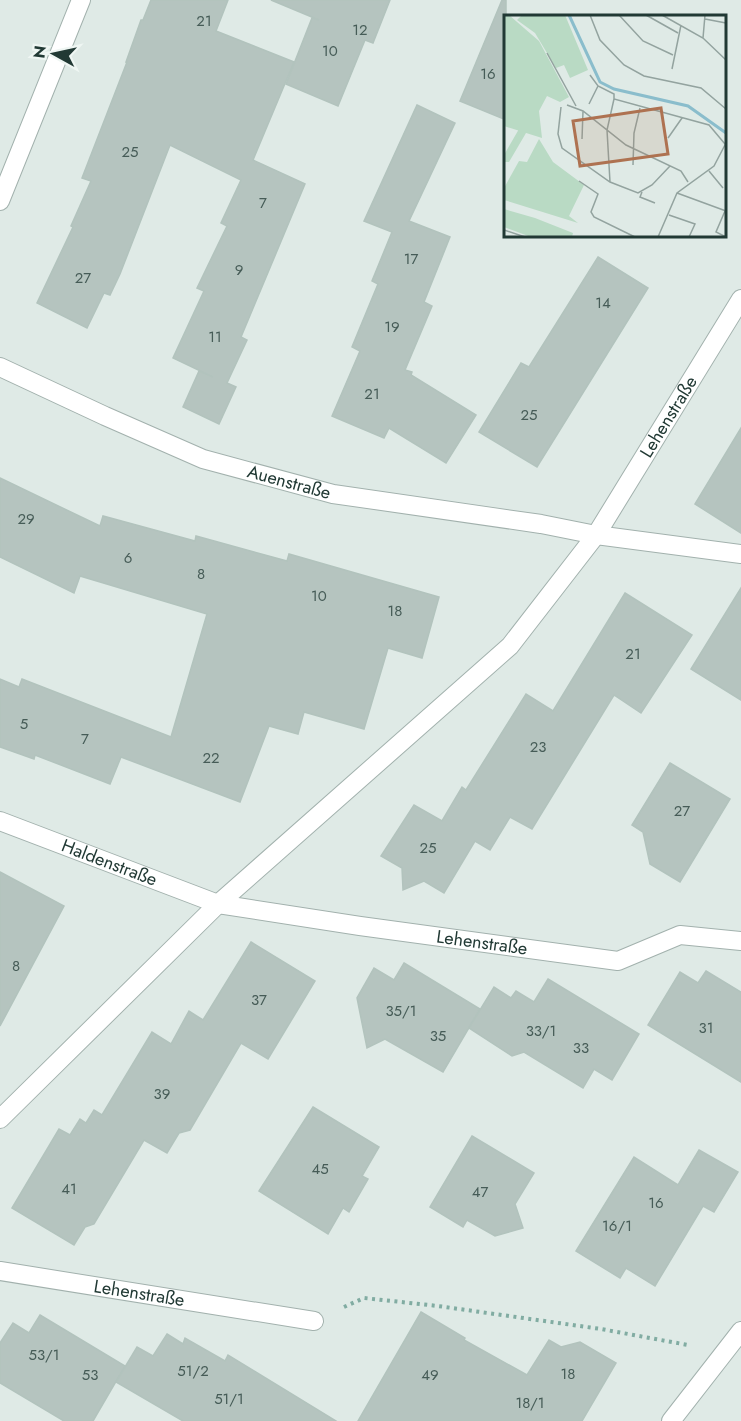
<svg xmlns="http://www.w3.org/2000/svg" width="741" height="1421" viewBox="0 0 741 1421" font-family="Jost,sans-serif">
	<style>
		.building { fill: #b5c4bf; stroke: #b2c3bd; stroke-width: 1.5 }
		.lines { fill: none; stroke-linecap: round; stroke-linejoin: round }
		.minor-casing { stroke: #a2b1ad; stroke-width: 20 }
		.path { stroke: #81aca2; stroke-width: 4; stroke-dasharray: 3 4.5; stroke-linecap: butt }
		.minor { stroke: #fff; stroke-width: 18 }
		.labels { text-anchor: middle; stroke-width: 4.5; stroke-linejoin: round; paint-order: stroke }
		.number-label { font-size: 15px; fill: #465c57 }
		.street-label { font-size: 18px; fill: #213934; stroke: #eff6f3 }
		.inset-river { fill: none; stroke: #8abdcc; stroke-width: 3 }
		.inset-road { fill: none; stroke: #93a39f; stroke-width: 1.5 }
		.view { fill: #ae7251; fill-opacity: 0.15; stroke: #ae7251; stroke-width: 3 }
		.inset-edge { fill: none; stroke: #213934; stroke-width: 3 }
	</style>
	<rect width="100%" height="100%" fill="#dfeae6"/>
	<g class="building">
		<polygon points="151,0 228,0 216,31 294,62 253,160 305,184 241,337 247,340 227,383 236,387 219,424 183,407 199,371 213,377 173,358 204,291 197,288 227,226 221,223 241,180 170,145 120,274 110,295 104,293 87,328 37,303 73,227 71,226 91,181 82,178 127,62 126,62 141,20 143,20"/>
		<polygon points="271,0 390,0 373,43 365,40 338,106 286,84 312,18 319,20"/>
		<polygon points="502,0 506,0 506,120 460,101"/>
		<polygon points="417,105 455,123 409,221 450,237 424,302 432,306 405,370 412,372 411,375 476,415 446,463 389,428 384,438 332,416 360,351 352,347 378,284 372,281 392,232 364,221"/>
		<polygon points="598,257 648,288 537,467 479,432 521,363 529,367"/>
		<polygon points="741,428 741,533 695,504"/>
		<polygon points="0,478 100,526 103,516 195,541 196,536 287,561 289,554 439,597 422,658 388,648 364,729 304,712 298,734 269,726 240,802 121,757 110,784 35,755 34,759 0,747 0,679 19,687 22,679 171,737 207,614 80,576 74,593 0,557"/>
		<polygon points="741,588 741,700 691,669"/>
		<polygon points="625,593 692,635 641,713 614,695 532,829 510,817 490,850 475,841 444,893 424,881 403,890 402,868 381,856 414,805 442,821 462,787 466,790 526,694 553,711"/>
		<polygon points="670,763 730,799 680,882 650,864 643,832 632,825"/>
		<polygon points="0,872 64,906 0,1026"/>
		<polygon points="251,942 315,981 268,1059 241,1043 190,1130 179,1133 167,1153 144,1140 94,1224 85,1227 74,1245 12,1208 59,1129 70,1135 80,1119 86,1123 94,1110 102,1115 152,1032 171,1044 189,1011 203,1020"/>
		<polygon points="404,963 480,1009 443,1072 385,1039 367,1048 357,998 374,968 394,980"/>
		<polygon points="706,971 741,992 741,1082 648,1025 680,972 698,983"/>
		<polygon points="548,979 639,1034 612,1080 594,1069 583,1088 524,1052 512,1056 469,1028 494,987 511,998 516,991 534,1002"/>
		<polygon points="313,1107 379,1147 362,1176 368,1179 349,1212 343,1208 328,1234 259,1191"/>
		<polygon points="472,1136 534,1173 515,1204 523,1228 495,1236 467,1220 463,1227 430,1207"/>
		<polygon points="699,1150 738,1172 714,1212 703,1206 655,1286 626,1268 620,1278 576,1251 634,1157 678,1185"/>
		<polygon points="421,1312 465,1338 464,1340 527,1375 549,1340 561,1347 580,1342 616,1363 582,1421 358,1421"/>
		<polygon points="40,1315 125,1366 93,1421 64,1421 0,1383 0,1343 13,1323 29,1333"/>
		<polygon points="167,1334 183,1344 185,1338 225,1361 228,1355 336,1421 183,1421 116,1382 137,1347 153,1356"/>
	</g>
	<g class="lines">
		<defs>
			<g id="minor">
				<polyline points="0,201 81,0"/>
				<path id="s1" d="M0,367L105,416L203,459L333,494L541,524L596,535L741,554"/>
				<path id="s2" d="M0,821L218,904L360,926L618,961L680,935L741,941"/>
				<path id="s3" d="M0,1119L218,904L510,646L596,535L741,299"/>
				<path id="s4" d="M0,1271L314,1321"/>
				<polyline points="671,1421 741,1331"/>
			</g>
		</defs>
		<use href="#minor" class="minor-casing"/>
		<polyline class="path" points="344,1307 364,1298 438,1306 601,1329 688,1345"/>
		<use href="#minor" class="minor"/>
	</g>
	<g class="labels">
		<g class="number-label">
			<text x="204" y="26">21</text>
			<text x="360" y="35">12</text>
			<text x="330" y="56">10</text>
			<text x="488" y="79">16</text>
			<text x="130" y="157">25</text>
			<text x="263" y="208">7</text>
			<text x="411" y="264">17</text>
			<text x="239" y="275">9</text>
			<text x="83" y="283">27</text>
			<text x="603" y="308">14</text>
			<text x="392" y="332">19</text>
			<text x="215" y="342">11</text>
			<text x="372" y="399">21</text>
			<text x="529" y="420">25</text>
			<text x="26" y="524">29</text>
			<text x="128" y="563">6</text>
			<text x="201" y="579">8</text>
			<text x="319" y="601">10</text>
			<text x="395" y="616">18</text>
			<text x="633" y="659">21</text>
			<text x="24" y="729">5</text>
			<text x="85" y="744">7</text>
			<text x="538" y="752">23</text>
			<text x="211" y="763">22</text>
			<text x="682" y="816">27</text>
			<text x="428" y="853">25</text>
			<text x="16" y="971">8</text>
			<text x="259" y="1005">37</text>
			<text x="401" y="1016">35/1</text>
			<text x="706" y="1033">31</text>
			<text x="541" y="1036">33/1</text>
			<text x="438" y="1041">35</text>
			<text x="581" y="1053">33</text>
			<text x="162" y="1099">39</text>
			<text x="320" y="1174">45</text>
			<text x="69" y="1194">41</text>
			<text x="480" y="1197">47</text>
			<text x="656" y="1208">16</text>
			<text x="617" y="1231">16/1</text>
			<text x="44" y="1360">53/1</text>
			<text x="193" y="1376">51/2</text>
			<text x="568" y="1379">18</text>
			<text x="90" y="1380">53</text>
			<text x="430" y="1380">49</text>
			<text x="229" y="1404">51/1</text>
			<text x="530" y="1408">18/1</text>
		</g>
		<g class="street-label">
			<text dy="6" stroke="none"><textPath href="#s3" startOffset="975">Lehenstraße</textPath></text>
			<text dy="6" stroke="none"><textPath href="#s1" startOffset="312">Auenstraße</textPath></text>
			<text dy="6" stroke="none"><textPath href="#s2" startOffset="117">Haldenstraße</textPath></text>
			<text dy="6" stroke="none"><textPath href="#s2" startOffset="500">Lehenstraße</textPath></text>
			<text dy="6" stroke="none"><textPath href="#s4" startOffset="141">Lehenstraße</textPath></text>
		</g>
	</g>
	<g transform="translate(504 15)">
		<rect width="222" height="222" fill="#dfeae6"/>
		<path d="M0,0H5L35,26L65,82L56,87L43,81L35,96L38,123L0,111ZM18,0H61L84,55L66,63L60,50L52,53L31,18L13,5ZM15,114L22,118L5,147H0V140ZM35,124L49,147L80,170L65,201L74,208L0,185V173L15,146L23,147ZM0,194L31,203L69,218L68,222H27L0,212Z" fill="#b9dac4"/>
		<path class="inset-river" d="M65,0L96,67L110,74L184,91L222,118"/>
		<path class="inset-road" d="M86,0L96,25L120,50L140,61L197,73L222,94M115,0L139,26L169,40M142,0L174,18M158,0L199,23L222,45M201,4L222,8M199,23L201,0M43,38L72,91M168,54L177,10M86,60L94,71L110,79V84L205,110L221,129M85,89L94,71M63,90L79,96L122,130L177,156L184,167M57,92L54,119L58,133L106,167L134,178L148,170L166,151M164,123L178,103M78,124L79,96M129,150L130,118L136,93M205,156L219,173M75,166L94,179L87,197L90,202L131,222M106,167L103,115L110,84M138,177L136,182L151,188M173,178L222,196M221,196L212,217L222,222M165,200L191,209L185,222M0,215L21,222M154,222L173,178L210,151L222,128"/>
		<path class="view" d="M157,93L164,139L76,151L69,106Z"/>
		<rect width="222" height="222" class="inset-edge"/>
	</g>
	<g transform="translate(54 54) rotate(278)" stroke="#eff6f3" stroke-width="4.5" paint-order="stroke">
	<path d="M0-4.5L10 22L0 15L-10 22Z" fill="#213934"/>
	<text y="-9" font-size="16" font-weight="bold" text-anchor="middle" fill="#213934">N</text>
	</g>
</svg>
